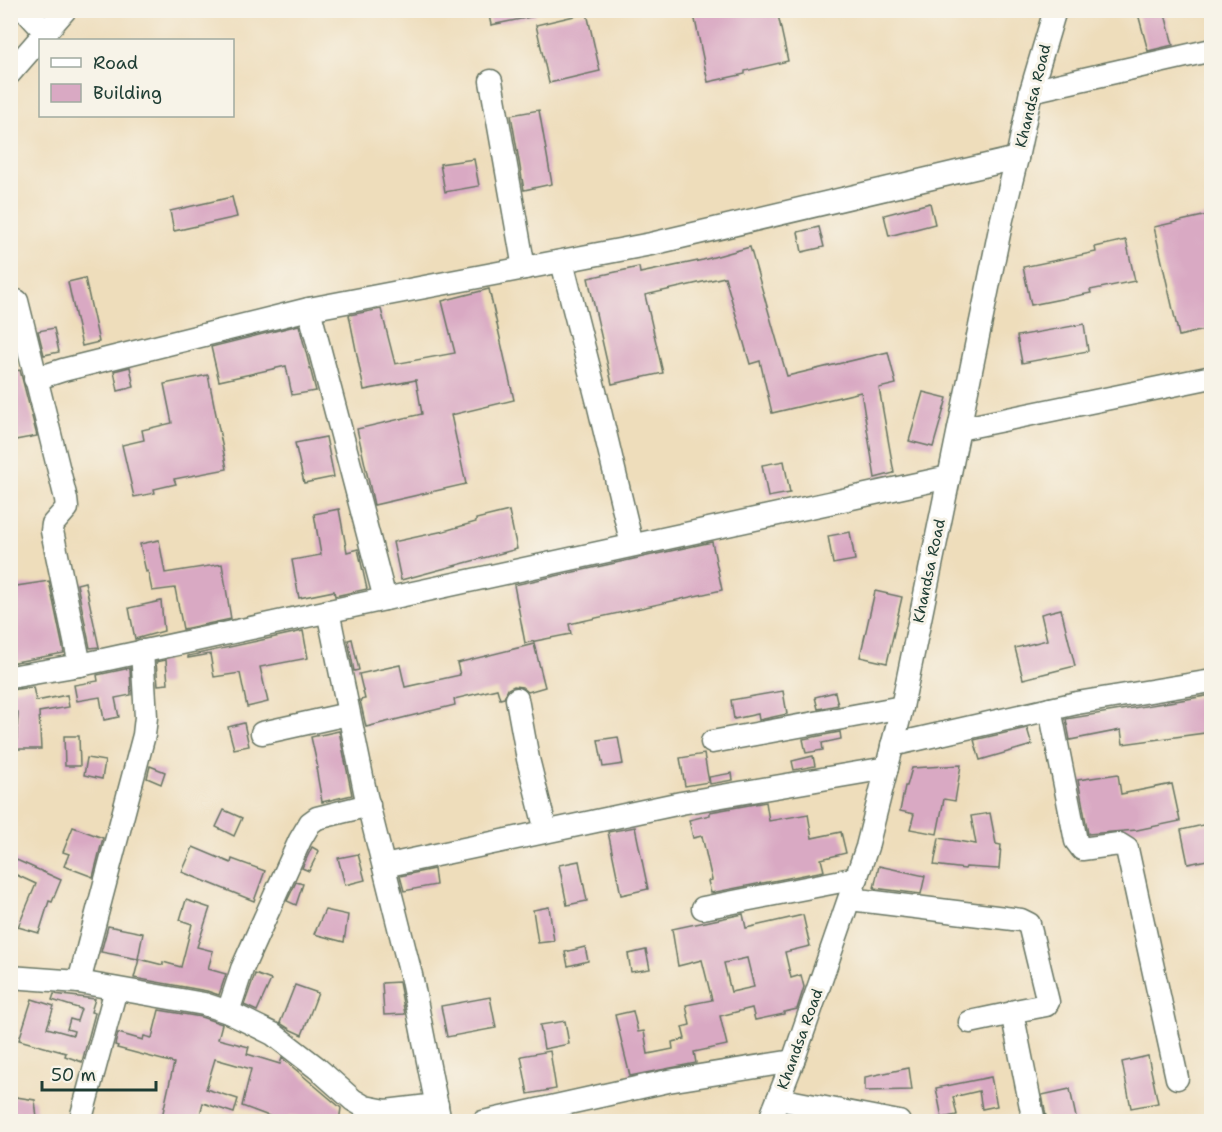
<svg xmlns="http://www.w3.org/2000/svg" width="1222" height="1132" viewBox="0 0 1222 1132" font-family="'Shantell Sans',sans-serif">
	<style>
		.building { fill: #d9a9c3; fill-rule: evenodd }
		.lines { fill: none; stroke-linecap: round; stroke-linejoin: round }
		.minor-casing { stroke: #677563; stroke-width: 25 }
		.minor { stroke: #fff; stroke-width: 22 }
		.labels { text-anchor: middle; stroke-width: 6; stroke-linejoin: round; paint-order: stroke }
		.street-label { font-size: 15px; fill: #1f3d34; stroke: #f7f3e8 }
	</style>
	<rect width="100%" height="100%" fill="#f7f3e8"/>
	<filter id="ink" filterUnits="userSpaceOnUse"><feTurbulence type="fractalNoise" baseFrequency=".0167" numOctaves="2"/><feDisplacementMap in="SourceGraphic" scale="12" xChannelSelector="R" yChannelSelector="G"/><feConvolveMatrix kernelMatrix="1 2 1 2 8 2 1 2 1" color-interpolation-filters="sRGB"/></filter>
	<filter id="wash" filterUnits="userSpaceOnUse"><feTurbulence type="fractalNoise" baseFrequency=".008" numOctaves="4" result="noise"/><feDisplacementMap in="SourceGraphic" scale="24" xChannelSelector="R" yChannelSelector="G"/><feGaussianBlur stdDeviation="1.35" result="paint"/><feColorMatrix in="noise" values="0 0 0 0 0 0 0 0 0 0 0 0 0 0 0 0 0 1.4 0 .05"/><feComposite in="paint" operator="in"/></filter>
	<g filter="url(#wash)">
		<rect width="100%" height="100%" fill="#edb"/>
		<g id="blocks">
			<g class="building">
				<polygon points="488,10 535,10 536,16 491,25"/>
				<polygon points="693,10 777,10 788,61 745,71 745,74 708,82"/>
				<polygon points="1137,10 1164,10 1173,45 1148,51"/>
				<polygon points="587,13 600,71 549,83 536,25"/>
				<polygon points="539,110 552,184 524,190 511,115"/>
				<polygon points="474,159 479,186 445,192 440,164"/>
				<polygon points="232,197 237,217 174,231 170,211"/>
				<polygon points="930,203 935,224 889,236 884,215"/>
				<polygon points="1212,214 1212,328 1179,336 1154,227"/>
				<polygon points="819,227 824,247 802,252 798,232"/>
				<polygon points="1126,240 1135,281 1090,290 1091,293 1031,305 1023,267 1096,252 1095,247"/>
				<polygon points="750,247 787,376 888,352 896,384 879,388 894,473 875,478 861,392 772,413 760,361 750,364 725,277 645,295 663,373 612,384 588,278 639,267 640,273 703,260"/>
				<polygon points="85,278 99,342 82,346 68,282"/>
				<polygon points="489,289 514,400 451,415 466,484 374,505 357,429 422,414 416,380 364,390 349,315 381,309 395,364 455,353 442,301"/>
				<polygon points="1084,324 1088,351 1022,363 1017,336"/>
				<polygon points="299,325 316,391 292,395 286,366 219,381 211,347"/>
				<polygon points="54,328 59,352 44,355 38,331"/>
				<polygon points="130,367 134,387 118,391 114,371"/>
				<polygon points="20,370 37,436 10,441 10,372"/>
				<polygon points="208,375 227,469 174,479 176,484 154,489 155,493 134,497 122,445 144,440 142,430 172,423 164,384"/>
				<polygon points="923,392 947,398 933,447 909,441"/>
				<polygon points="326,437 334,477 304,483 295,443"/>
				<polygon points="784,461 790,493 768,497 762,465"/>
				<polygon points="339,509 347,552 358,549 367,589 335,596 334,591 299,598 292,560 321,555 314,514"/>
				<polygon points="509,511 517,549 401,580 393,542 444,531 476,522 476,519"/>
				<polygon points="850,532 855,560 833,564 828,536"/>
				<polygon points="159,540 165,573 222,564 231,619 183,629 175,588 152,591 148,571 146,572 140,544"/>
				<polygon points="712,542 722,590 569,624 571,634 525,643 514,585"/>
				<polygon points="49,581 64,653 10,663 10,587"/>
				<polygon points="85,582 99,647 90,648 77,584"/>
				<polygon points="875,591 902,597 887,663 860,657"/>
				<polygon points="161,601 164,631 135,639 129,608"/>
				<polygon points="1061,609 1075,666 1023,679 1015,648 1047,640 1041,614"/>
				<polygon points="303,631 308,658 260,667 268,702 247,707 240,673 214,677 210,654 188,658 188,656"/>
				<polygon points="352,639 359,670 354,671 348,640"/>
				<polygon points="534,644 545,687 528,692 522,687 514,686 508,689 504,698 500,699 497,689 454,699 455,705 366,727 360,700 365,699 359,674 400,665 405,687 460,675 457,663"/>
				<polygon points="166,660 168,684 158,685 156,662"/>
				<polygon points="130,668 131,695 115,698 119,717 104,720 100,697 77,701 74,685 98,681 97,675"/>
				<polygon points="33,687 36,701 67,695 69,707 39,712 41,749 16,749 18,712 10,713 10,690"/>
				<polygon points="783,691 787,714 759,720 758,714 734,719 731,700"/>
				<polygon points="835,692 838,705 818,709 815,697"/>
				<polygon points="1212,695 1212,732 1123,744 1121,730 1070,740 1066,719"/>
				<polygon points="244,723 249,746 234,749 228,727"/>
				<polygon points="1027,728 1032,745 980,760 974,740"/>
				<polygon points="339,731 352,795 322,802 316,768 318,768 311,737"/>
				<polygon points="840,732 841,739 822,743 823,750 806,753 803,739"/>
				<polygon points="64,736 79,736 80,766 65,766"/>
				<polygon points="618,737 623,764 603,767 598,740"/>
				<polygon points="704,754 709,782 685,786 680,758"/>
				<polygon points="813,756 815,766 794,770 792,761"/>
				<polygon points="87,758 105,761 102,779 84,775"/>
				<polygon points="961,765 955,801 944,799 937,834 910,829 914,814 900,811 905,786 907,786 912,768"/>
				<polygon points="150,766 165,772 161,784 147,778"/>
				<polygon points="732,773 733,780 710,784 709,777"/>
				<polygon points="1118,774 1121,794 1172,784 1180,821 1137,830 1088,834 1078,780"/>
				<polygon points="766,802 769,821 808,814 812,838 841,832 846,853 821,859 824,871 711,893 708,881 712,880 702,836 693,838 689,820 710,815 710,812"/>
				<polygon points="224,810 242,818 234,836 216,827"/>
				<polygon points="990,813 996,844 1001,845 999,869 966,867 965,869 934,865 939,838 976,844 971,816"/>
				<polygon points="1212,823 1212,859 1188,864 1181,830"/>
				<polygon points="73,827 103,838 93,877 64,866 69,854 63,852"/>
				<polygon points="635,827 648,889 621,895 608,832"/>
				<polygon points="193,847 231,863 232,859 265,871 254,901 182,872"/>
				<polygon points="312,847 319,851 309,871 302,868"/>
				<polygon points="358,854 365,880 345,885 338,858"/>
				<polygon points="10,857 61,880 52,902 49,901 39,933 18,927 36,884 10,872"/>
				<polygon points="579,861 587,901 567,905 559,865"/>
				<polygon points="879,866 925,876 921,894 874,888"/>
				<polygon points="434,869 436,885 404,891 400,876"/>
				<polygon points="296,882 303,884 296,905 287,901"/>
				<polygon points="186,900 210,908 197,947 213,951 208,969 226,974 219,995 207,991 134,978 139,959 163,965 163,962 181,967 192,924 180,920"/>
				<polygon points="549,907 554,941 538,943 533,910"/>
				<polygon points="325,910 348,915 344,942 314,934"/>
				<path d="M743,914L746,928L803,915L810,946L785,952L791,978L801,975L804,987L797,1009L784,1012V1014L755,1020L752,1008L720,1016L727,1045L694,1052L696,1063L630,1076L615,1015L633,1011L638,1032L644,1031L648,1054L673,1049L672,1042L685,1039L682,1027L690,1025L686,1005L712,1000L702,960L678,966L672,929ZM747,958L754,987L731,992L724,963Z"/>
				<polygon points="108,926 143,933 138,959 101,952"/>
				<polygon points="585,947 588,961 568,966 565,952"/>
				<polygon points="646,950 650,969 631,972 628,954"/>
				<polygon points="255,974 271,980 257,1011 244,1005"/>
				<polygon points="399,982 405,1014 384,1015 382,983"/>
				<polygon points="295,985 318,993 302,1035 291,1030 280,1023"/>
				<polygon points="54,994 95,999 91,1012 95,1013 82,1062 65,1056 66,1053 19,1040 32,999 54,1006 47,1028 73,1035 74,1031 67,1029 70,1019 77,1021 81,1009 52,1000"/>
				<polygon points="490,997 496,1028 447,1037 441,1006"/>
				<polygon points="159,1010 201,1017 222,1024 218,1039 249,1047 247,1054 280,1064 282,1058 341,1108 339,1122 313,1122 313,1120 289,1116 288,1122 268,1122 269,1116 242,1106 251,1069 215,1059 206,1089 238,1099 234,1113 203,1103 198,1122 180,1122 162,1117 174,1063 117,1048 118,1046 115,1045 118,1033 143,1040 144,1036 152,1038"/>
				<polygon points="565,1021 569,1044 544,1049 540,1025"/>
				<polygon points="550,1051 556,1089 528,1094 521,1056"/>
				<polygon points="1148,1056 1158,1103 1131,1108 1122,1062"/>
				<polygon points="909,1068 912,1090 865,1091 865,1077"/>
				<polygon points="991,1077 997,1106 982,1109 979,1091 953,1097 957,1115 942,1118 936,1088"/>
				<polygon points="1070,1089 1077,1122 1047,1122 1042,1095"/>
				<polygon points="10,1096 35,1100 37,1119 10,1121"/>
			</g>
		</g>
	</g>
	<g filter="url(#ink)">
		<use href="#blocks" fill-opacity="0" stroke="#677563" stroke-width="1.5"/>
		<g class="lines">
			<defs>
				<g id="minor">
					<polyline points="25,10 46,33"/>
					<polyline points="10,73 65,10"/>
					<polyline points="491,81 524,268"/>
					<polyline points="1031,91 1212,50"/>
					<polyline points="562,262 598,403 632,545"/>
					<polyline points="10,303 17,301 66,499 67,508 53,524 52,531 80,665"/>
					<polyline points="309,309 385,599"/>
					<polyline points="35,379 63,370 309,309 651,244 1017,158"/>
					<polyline points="959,429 1212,377"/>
					<polyline points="328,611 366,796 411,975 440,1122"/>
					<polyline points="10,677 80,665 949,477"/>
					<polyline points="517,699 528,759 546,831"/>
					<polyline points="1050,709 1076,841 1082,849 1119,844 1127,849 1177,1078"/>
					<polyline points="262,733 348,714"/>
					<polyline points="712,742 902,707"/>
					<polyline points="892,745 1077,703 1212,681"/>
					<polyline points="384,866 681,803 887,768"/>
					<polyline points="850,899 1021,920 1029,924 1048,1002 1046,1005 1015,1011 1013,1013 1013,1017 1034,1122"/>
					<polyline points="703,908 857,878"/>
					<polyline points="10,977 79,982 204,1004 228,1012 273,1034 317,1068 353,1100 365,1107 386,1111 437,1105"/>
					<polyline points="79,982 144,735 146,717 142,651"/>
					<polyline points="228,1012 242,969 300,840 310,823 317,818 369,805"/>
					<polyline points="970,1022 1013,1013"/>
					<polyline points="778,1099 899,1122"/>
					<polyline points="80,1122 116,989"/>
					<polyline points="483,1122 668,1081 793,1061"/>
					<polyline points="769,1122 793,1061 867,847 902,707 1002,219 1017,158 1031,91 1055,10"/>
				</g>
			</defs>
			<use href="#minor" class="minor-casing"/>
			<use href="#minor" class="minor"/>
		</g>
	</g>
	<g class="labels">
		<g class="street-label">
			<text transform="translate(1033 96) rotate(-76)" y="5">Khandsa Road</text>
			<text transform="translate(929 571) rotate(-78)" y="5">Khandsa Road</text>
			<text transform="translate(800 1039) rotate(-70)" y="5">Khandsa Road</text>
		</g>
	</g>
	<rect width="1222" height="1132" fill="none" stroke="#f7f3e8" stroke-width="36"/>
	<rect x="39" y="39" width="195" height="78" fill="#f7f3e8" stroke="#a1aaa0" stroke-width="1.5"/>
	<rect x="51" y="58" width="30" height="9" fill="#ffffff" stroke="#a1aaa0" stroke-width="1.5"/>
	<text x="93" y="69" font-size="18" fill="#1f3d34">Road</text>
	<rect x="51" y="84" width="30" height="18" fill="#d9a9c3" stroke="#a1aaa0" stroke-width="1.5"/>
	<text x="93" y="99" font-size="18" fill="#1f3d34">Building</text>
	<path d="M42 1081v9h114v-9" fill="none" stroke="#1f3d34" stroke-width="3"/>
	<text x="51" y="1081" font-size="18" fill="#1f3d34" stroke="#f7f3e8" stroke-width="4.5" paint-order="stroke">50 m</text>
</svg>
